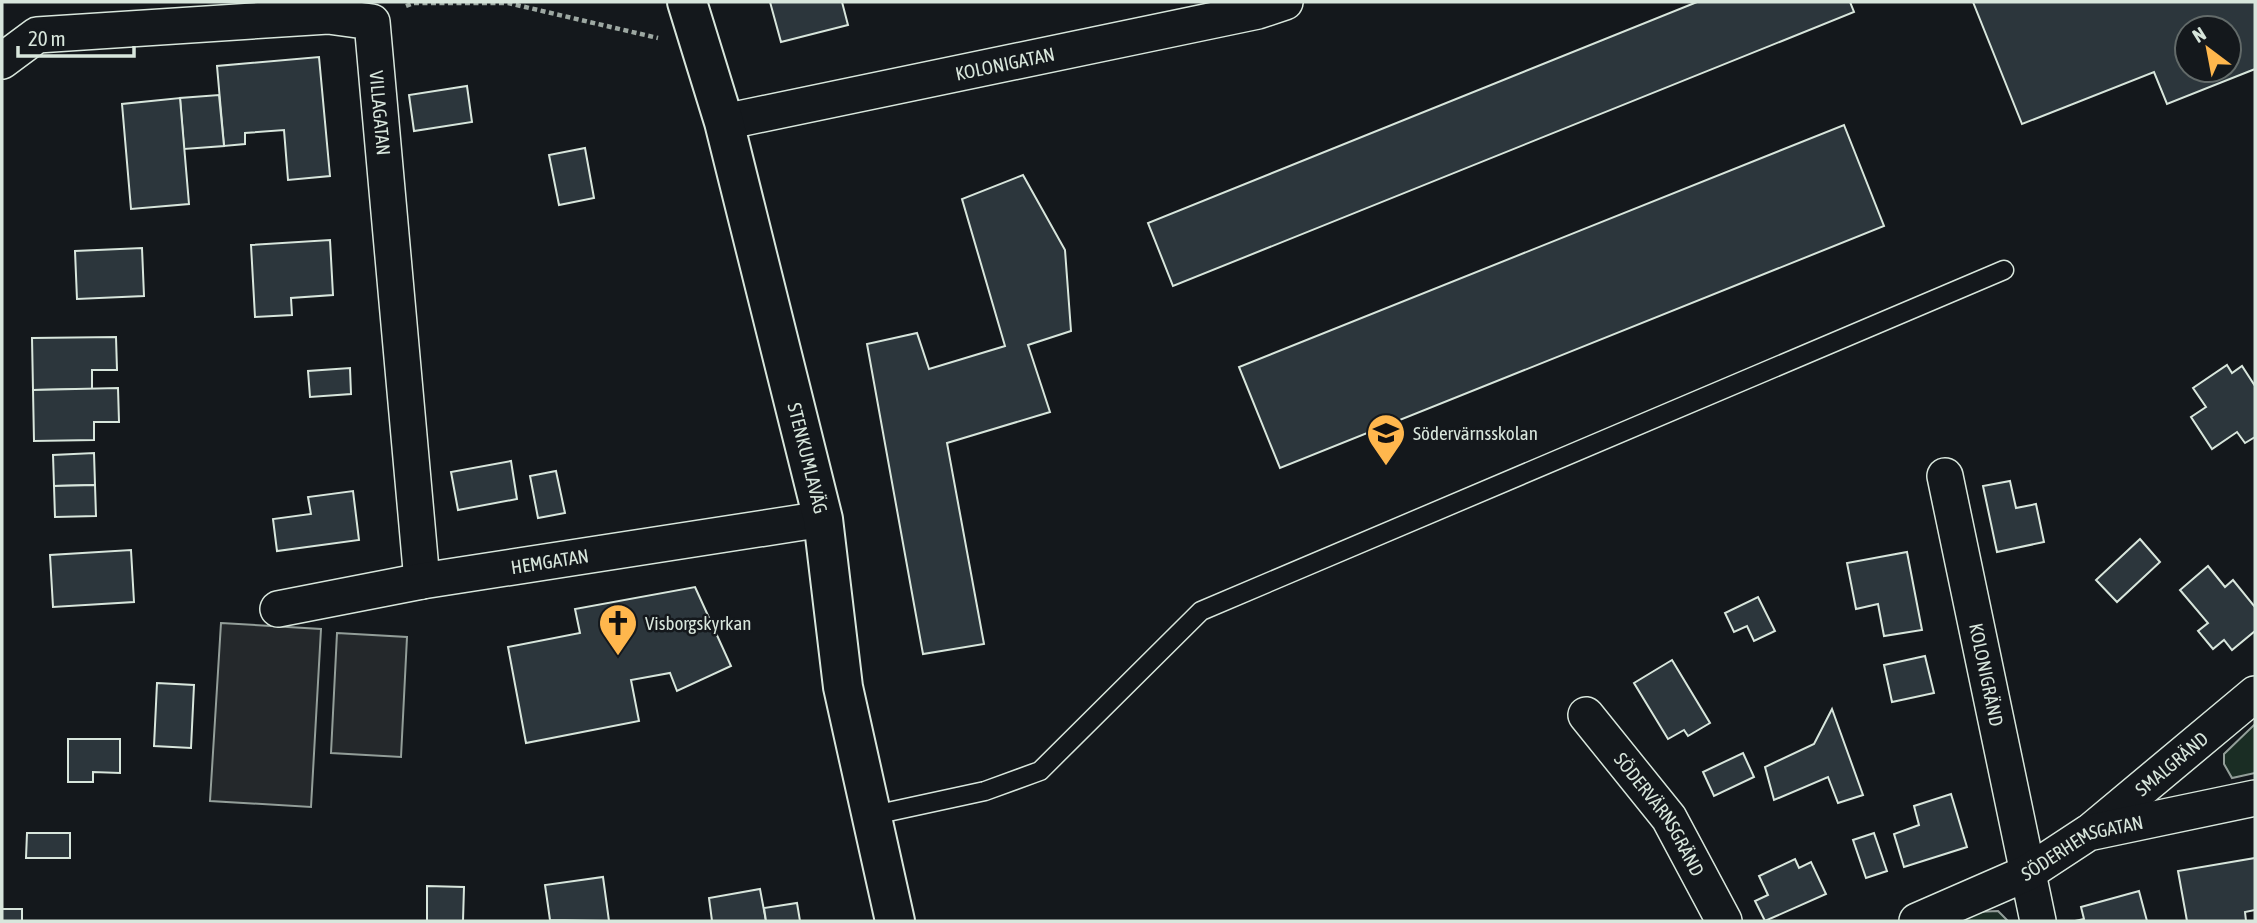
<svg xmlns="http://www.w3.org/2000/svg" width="2257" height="923" viewBox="0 0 2257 923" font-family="'Asap Condensed',sans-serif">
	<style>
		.green { fill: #1a2d24; stroke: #939e99; stroke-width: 2 }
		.parking { fill: #24282b; stroke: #939e99; stroke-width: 2 }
		.building { fill: #2c363c; stroke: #d8e6dc; stroke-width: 2; fill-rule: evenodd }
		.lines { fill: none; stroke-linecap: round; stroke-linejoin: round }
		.lane-casing { stroke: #d8e6dc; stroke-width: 21 }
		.street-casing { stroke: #d8e6dc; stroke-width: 38 }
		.secondary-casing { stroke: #d8e6dc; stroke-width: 42 }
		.path { stroke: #9da8a2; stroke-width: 4.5; stroke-dasharray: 5 3.5; stroke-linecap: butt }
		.lane { stroke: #14181c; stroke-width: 18 }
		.street { stroke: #14181c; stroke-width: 35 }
		.secondary { stroke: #14181c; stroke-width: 38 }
		.labels { text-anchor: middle; stroke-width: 5; stroke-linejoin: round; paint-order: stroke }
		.street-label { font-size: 19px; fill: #d8e6dc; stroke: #14181c }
		.poi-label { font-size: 19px; fill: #d8e6dc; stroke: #14181c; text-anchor: start }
	</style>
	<rect width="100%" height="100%" fill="#14181c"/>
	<g class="green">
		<polygon points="2255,724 2255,773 2232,778 2224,764 2224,754"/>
		<polygon points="1998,911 2008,921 1955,921 1976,912"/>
	</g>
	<g class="parking">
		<polygon points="221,623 321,629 311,807 210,801"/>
		<polygon points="337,633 407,637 401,757 331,753"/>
	</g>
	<g class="building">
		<polygon points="770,2 842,2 848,25 781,42"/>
		<polygon points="1697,2 1850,2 1854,12 1173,286 1148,223"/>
		<path d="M1973,2H2255V69L2167,104L2154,72L2022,124ZM2187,28H2229V70H2187Z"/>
		<polygon points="319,57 330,176 288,180 284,130 245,133 245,144 224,146 217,66"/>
		<polygon points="467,86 472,122 414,131 409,95"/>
		<polygon points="219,95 224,146 184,149 180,98"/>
		<polygon points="180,98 189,204 131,209 122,104"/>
		<polygon points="1844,125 1884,226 1280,468 1239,367"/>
		<polygon points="585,148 594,198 559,205 549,155"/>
		<polygon points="1023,175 1065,250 1071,331 1028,345 1050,412 947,443 984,644 923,654 867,344 917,333 929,369 1005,346 962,199"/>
		<polygon points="330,240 333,295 291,298 292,315 255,317 251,245"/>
		<polygon points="142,248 144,296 77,299 75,251"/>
		<polygon points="116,337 117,370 92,370 92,389 33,390 32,338"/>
		<polygon points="2227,365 2232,373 2242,366 2255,386 2255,437 2245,443 2237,432 2212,449 2191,417 2206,407 2193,388"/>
		<polygon points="350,368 351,394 310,397 308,371"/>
		<polygon points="118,388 119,422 94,422 94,440 34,441 33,390"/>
		<polygon points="94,453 95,485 54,486 53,455"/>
		<polygon points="511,461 517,499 458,510 451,472"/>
		<polygon points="556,471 565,513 538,518 530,476"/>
		<polygon points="2010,481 2016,508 2036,504 2044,542 1997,552 1983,486"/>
		<polygon points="95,485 96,516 55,517 54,486"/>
		<polygon points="353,491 359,540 277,551 273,519 311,514 308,497"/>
		<polygon points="2140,539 2160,562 2117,602 2096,580"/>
		<polygon points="131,550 134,602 53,607 50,555"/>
		<polygon points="1907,552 1922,630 1884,636 1878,604 1856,609 1847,563"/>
		<polygon points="2208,566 2225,587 2233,580 2255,607 2255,631 2232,650 2224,640 2213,649 2198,631 2208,623 2180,590"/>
		<polygon points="695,587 731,666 677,691 670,673 631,680 639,721 526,743 508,647 580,633 575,609"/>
		<polygon points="1758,597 1775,631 1754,641 1747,626 1734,632 1725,613"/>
		<polygon points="1925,656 1934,693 1892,702 1884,665"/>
		<polygon points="1672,660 1710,723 1688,736 1684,730 1668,739 1634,683"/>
		<polygon points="157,683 194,685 191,748 154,746"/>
		<polygon points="1832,709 1863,795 1838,803 1828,777 1774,800 1765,767 1814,744"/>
		<polygon points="68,739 120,739 120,773 93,772 93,782 68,782"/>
		<polygon points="1743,753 1754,777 1714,796 1703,772"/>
		<polygon points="1951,794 1967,847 1904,867 1894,834 1919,825 1914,806"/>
		<polygon points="27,833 70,833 70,858 26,858"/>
		<polygon points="1874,833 1887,871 1866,878 1853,840"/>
		<polygon points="2255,858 2255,910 2245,912 2246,921 2187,921 2178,871"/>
		<polygon points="1795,859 1799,868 1811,862 1826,894 1765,921 1755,901 1768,895 1759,876"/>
		<polygon points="603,877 609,921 550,920 545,885"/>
		<polygon points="427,886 464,887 463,921 427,921"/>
		<polygon points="760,889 766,921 712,921 709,898"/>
		<polygon points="2139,891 2147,921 2075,921 2084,919 2081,907"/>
		<polygon points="797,903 800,921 766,921 764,908"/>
		<rect x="2" y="909" width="20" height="12"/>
	</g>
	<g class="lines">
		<defs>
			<polyline id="lane" points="874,815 985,791 1040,771 1201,611 2004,270"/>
			<g id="street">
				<path id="s1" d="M2,61L37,35L328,16L372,22L422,581"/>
				<path id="s2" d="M724,122L1258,11L1285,2"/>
				<path id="s3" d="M1945,476L2038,921"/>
				<path id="s4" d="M278,609L422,581L823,519"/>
				<path id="s5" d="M1586,715L1669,818L1724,921"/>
				<path id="s6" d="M2091,831L2255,694"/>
				<path id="s7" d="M1917,921L2027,873L2088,833L2255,798"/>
			</g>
			<g id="secondary">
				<path id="s8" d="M687,2L724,122L823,519L843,687L895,921"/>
			</g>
		</defs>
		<use href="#lane" class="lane-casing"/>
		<use href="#street" class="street-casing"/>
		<use href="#secondary" class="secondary-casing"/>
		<polyline class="path" points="406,6 414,3 508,3 658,38"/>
		<use href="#lane" class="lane"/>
		<use href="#street" class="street"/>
		<use href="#secondary" class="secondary"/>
	</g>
	<defs>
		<symbol id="school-pin" viewBox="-11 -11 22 30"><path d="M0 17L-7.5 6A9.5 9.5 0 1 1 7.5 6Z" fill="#ffb74d" stroke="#14181c"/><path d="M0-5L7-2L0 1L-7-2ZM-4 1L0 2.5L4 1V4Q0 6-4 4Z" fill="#111"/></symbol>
		<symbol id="church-pin" viewBox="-11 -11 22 30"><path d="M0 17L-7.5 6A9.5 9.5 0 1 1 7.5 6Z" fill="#ffb74d" stroke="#14181c"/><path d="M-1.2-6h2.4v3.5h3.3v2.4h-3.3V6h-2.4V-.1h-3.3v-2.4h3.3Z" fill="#111"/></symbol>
	</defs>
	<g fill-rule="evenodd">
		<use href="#school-pin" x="1364" y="411" width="44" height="60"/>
		<use href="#church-pin" x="596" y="601" width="44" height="60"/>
	</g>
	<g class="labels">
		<g class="street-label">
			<text dy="7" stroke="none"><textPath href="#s2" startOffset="287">KOLONIGATAN</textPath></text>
			<text dy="7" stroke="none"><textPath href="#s1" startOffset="471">VILLAGATAN</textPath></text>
			<text dy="7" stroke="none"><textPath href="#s8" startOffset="472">STENKUMLAVÄG</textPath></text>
			<text dy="7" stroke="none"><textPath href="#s4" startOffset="276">HEMGATAN</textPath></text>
			<text dy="7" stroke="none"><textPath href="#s3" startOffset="203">KOLONIGRÄND</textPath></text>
			<text dy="7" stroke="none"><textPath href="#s6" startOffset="105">SMALGRÄND</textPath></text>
			<text dy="7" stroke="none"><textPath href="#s5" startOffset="124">SÖDERVÄRNSGRÄND</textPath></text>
			<text dy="7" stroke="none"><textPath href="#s7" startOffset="182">SÖDERHEMSGATAN</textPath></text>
		</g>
		<g class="poi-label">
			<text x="1413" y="440">Södervärnsskolan</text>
			<text x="645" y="630">Visborgskyrkan</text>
		</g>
	</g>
	<rect width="2257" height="923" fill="none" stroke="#d8e6dc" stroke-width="7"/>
	<g transform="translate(2208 49) rotate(328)"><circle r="33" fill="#14181c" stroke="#626a69" stroke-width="2"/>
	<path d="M0-5L12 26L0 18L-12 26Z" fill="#ffb74d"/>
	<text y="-10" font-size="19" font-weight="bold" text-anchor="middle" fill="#d8e6dc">N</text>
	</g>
	<path d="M18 46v10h116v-10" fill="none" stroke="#d8e6dc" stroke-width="3.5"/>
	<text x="28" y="46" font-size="21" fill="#d8e6dc" stroke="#14181c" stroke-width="5" paint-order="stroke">20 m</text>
</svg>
